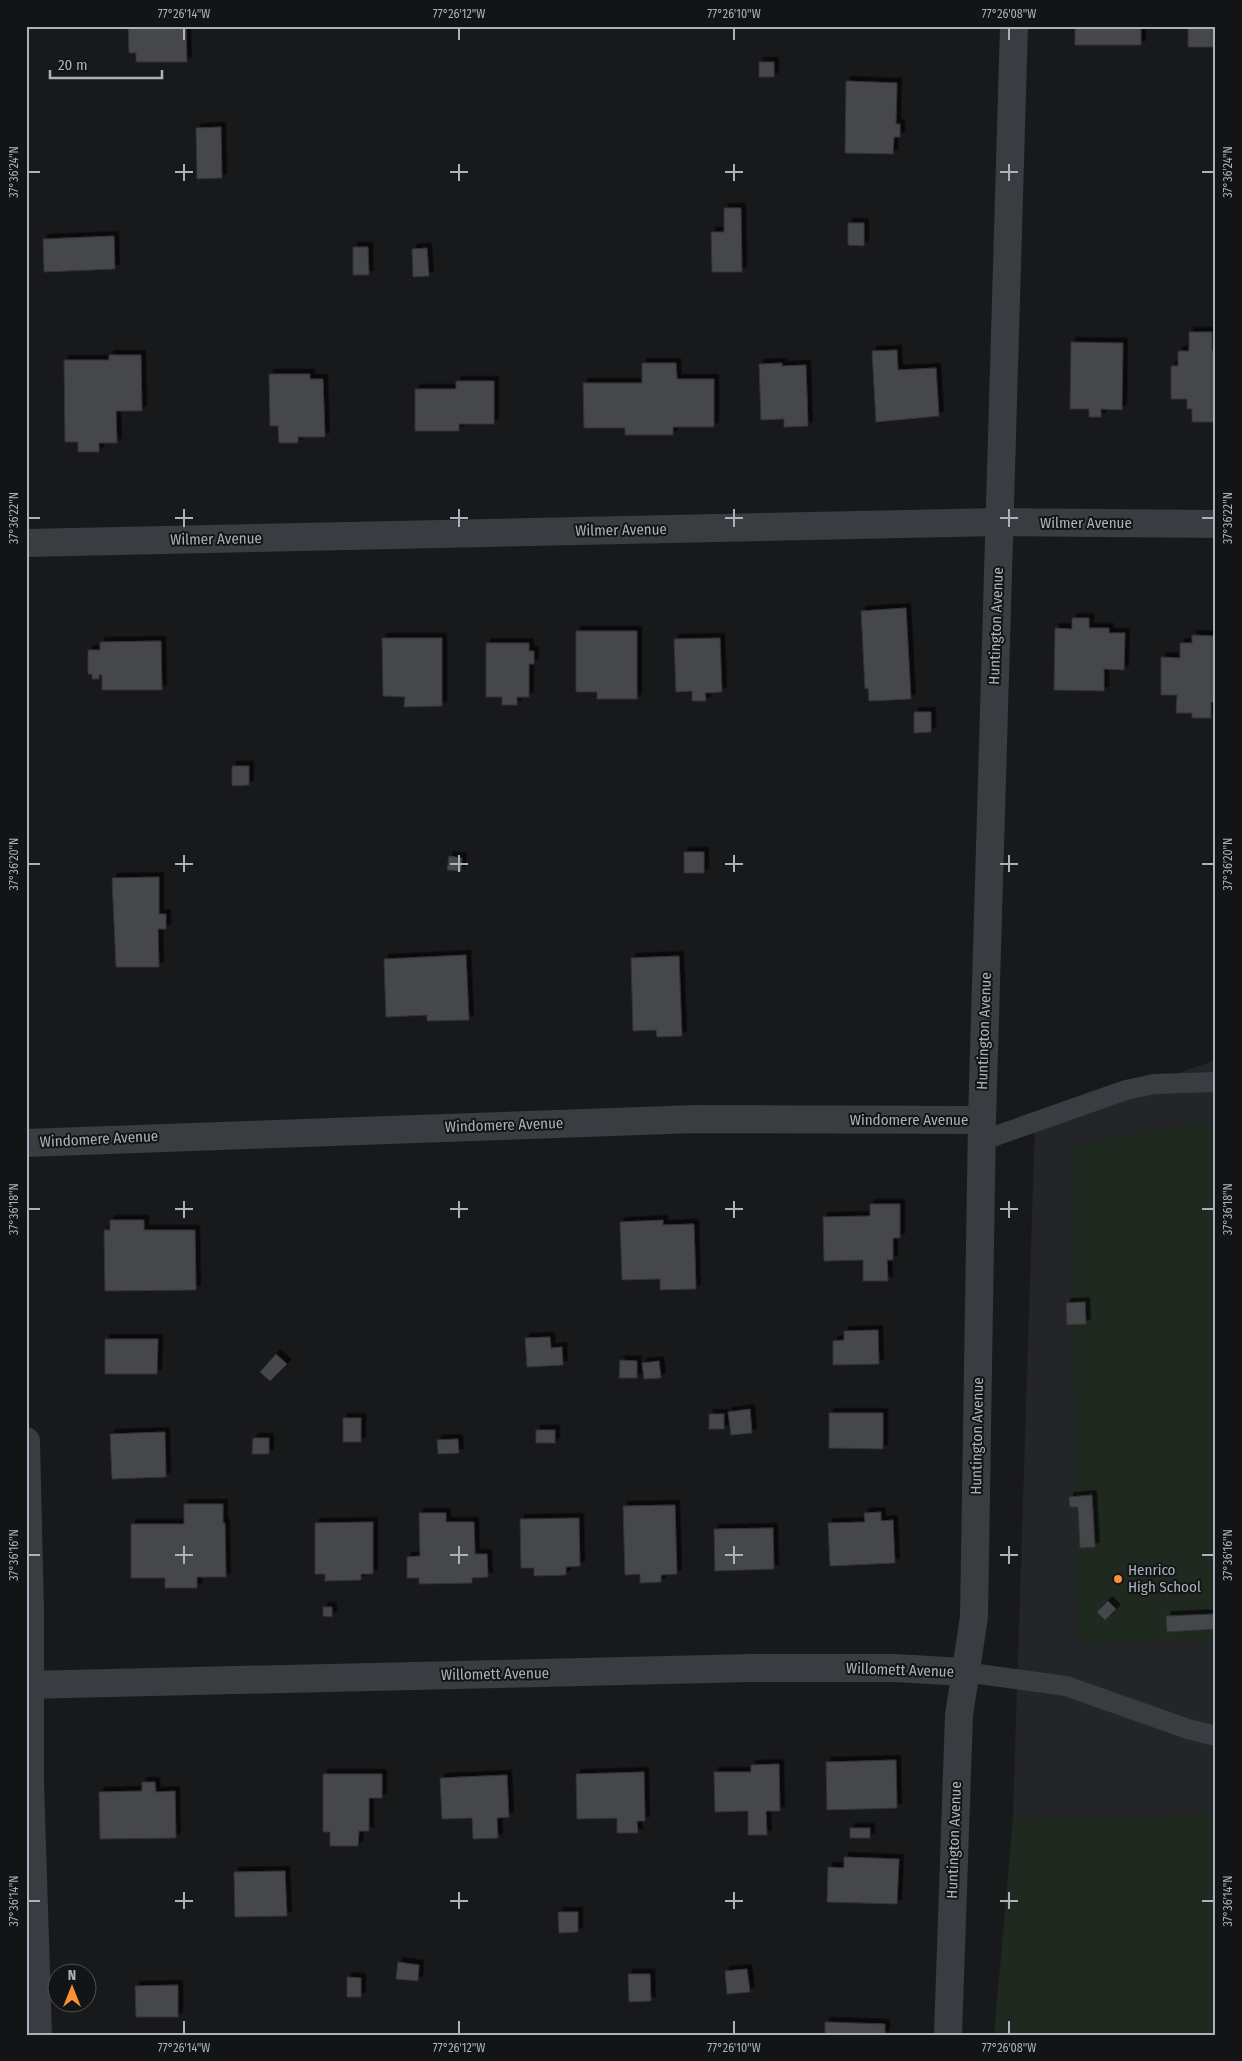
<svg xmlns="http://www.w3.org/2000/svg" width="1242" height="2061" viewBox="0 0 1242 2061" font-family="'Fira Sans Condensed',sans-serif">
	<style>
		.built { fill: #242528 }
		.green { fill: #202920 }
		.building { fill: #44474b; stroke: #323337; filter: url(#shadow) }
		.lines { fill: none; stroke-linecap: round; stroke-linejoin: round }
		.service { stroke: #393c40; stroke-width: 20 }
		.minor { stroke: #393c40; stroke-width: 28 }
		.ticks { fill: none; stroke: #aab3bb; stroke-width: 2 }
		.poi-dot { fill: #f99032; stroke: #131416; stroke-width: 2 }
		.labels { text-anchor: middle; stroke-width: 4; stroke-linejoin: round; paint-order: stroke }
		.street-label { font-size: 15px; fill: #aab3bb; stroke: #131416 }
		.poi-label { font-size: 15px; fill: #aab3bb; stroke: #131416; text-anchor: start }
		.neatline { fill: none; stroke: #aab3bb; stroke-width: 2 }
		.ticks-label { font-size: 12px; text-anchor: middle; fill: #aab3bb }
	</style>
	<defs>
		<filter id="shadow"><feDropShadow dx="4.5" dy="-4.5" stdDeviation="0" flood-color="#0009"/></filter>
	</defs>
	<rect width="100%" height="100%" fill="#18191b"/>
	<polygon class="built" points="1216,1060 1216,2035 1006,2035 1035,1123"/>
	<g class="green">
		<polygon points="1192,1123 1216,1127 1216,1642 1077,1644 1072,1145"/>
		<polygon points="1216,1813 1216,2035 994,2035 1013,1820"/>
	</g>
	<g class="building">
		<polygon points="128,26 186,26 187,62 136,62 136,53 129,53"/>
		<rect x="1075" y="26" width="66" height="19"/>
		<rect x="1188" y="26" width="28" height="21"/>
		<rect x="759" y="62" width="15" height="15"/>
		<polygon points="846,81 897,83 896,124 900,124 900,137 894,137 893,154 845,153"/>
		<polygon points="221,127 222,178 197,179 196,128"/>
		<polygon points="724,208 741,208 742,272 712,272 711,232 724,232"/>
		<polygon points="848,223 864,223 864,246 848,245"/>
		<polygon points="114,236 115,269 44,272 43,239"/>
		<polygon points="353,247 368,247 369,275 353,275"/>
		<polygon points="427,248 429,276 413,277 412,249"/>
		<polygon points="1189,332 1212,332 1212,351 1216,351 1216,422 1192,422 1192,409 1187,409 1187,399 1171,399 1171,366 1178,366 1178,351 1189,351"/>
		<polygon points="1071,342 1123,343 1122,410 1101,409 1101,417 1089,417 1089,409 1070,409"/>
		<polygon points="897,350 898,370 936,368 939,416 876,422 872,351"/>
		<polygon points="109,355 141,355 142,411 116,411 117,443 99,443 99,452 78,452 78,442 65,442 64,360 109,360"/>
		<polygon points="642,363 676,363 677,379 714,379 714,427 673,427 673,435 625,435 625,428 584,428 583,383 642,383"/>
		<polygon points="782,363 782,366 806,365 808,426 784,427 784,419 761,420 759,364"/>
		<polygon points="269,374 310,374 310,379 323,379 325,437 298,437 298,443 279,443 278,426 270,426"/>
		<polygon points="456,381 494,381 494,424 459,424 459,431 415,431 415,389 456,389"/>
		<polygon points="906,608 911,699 869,701 868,688 865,689 861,611"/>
		<polygon points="1072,618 1089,618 1089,628 1109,628 1109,633 1125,633 1124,670 1104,669 1104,691 1054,690 1055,628 1072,629"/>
		<polygon points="576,631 637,631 637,699 597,699 597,692 576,692"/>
		<polygon points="1192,635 1216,636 1216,702 1211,702 1211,718 1192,718 1192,713 1176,713 1177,695 1161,695 1161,657 1180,658 1180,643 1192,643"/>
		<polygon points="382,638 442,638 442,706 404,707 405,697 383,696"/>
		<polygon points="720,638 722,692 705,693 706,701 692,701 692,691 676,692 674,639"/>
		<polygon points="161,641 162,690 102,690 102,675 99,675 99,679 92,679 92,674 88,674 88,650 100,650 100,642"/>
		<polygon points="486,643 529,643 529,651 534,651 534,664 529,664 529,697 517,697 517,705 502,705 502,697 486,697"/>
		<polygon points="914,712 931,712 931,732 914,733"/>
		<polygon points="232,766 249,766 249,785 232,786"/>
		<rect x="684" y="852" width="20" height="21"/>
		<polygon points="449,856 462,858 461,871 447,870"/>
		<polygon points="159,877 159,914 166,914 166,929 158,929 159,967 116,967 112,878"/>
		<polygon points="466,955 469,1020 427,1021 427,1015 386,1017 384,959"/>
		<polygon points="679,956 682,1036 657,1037 656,1030 633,1031 631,958"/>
		<polygon points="870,1204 900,1204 900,1238 893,1238 893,1260 887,1260 888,1281 863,1281 863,1260 824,1261 823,1217 870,1216"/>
		<polygon points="110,1220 144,1220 144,1230 195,1230 196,1290 105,1291 104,1230 110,1230"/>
		<polygon points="663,1220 663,1225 694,1224 696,1289 660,1290 660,1279 622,1280 620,1222"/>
		<polygon points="1085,1302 1086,1324 1067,1325 1066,1303"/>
		<polygon points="878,1330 879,1364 833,1365 833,1341 844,1340 844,1331"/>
		<polygon points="550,1337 551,1348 562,1347 563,1365 527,1367 525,1338"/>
		<polygon points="105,1339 158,1339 157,1374 105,1374"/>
		<polygon points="276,1354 287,1364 270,1381 260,1372"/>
		<polygon points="620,1360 637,1361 637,1378 619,1378"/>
		<polygon points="659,1361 661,1378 644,1379 642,1363"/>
		<polygon points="750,1409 752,1433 731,1435 728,1412"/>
		<polygon points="829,1413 883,1413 883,1449 829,1448"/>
		<rect x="709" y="1414" width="15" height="15"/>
		<rect x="343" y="1418" width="18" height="24"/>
		<rect x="536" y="1430" width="19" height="13"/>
		<polygon points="165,1432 166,1477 112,1479 110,1434"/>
		<polygon points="253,1438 269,1438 269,1454 252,1454"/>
		<polygon points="458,1439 459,1453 438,1454 437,1440"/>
		<polygon points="1092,1495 1095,1547 1080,1548 1078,1507 1070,1507 1069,1497"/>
		<polygon points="184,1504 223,1504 223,1523 225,1523 226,1577 197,1577 197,1588 165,1588 165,1578 131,1578 131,1524 184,1524"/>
		<polygon points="675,1505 677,1574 661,1575 661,1582 640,1583 640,1574 625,1575 623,1506"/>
		<polygon points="881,1512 881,1521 893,1520 895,1563 830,1566 828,1523 865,1522 864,1513"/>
		<polygon points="419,1513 446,1513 446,1522 474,1522 475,1554 487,1554 488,1577 472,1578 472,1583 419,1584 419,1578 407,1578 407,1557 420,1556"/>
		<polygon points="579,1518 580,1566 566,1567 566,1575 534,1576 534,1568 521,1568 520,1519"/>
		<polygon points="373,1522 373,1574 361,1574 361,1580 325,1581 325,1574 315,1574 315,1523"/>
		<polygon points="773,1528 774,1569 715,1571 714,1529"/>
		<polygon points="1108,1601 1116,1609 1105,1620 1097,1612"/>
		<polygon points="323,1607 332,1607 332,1617 323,1616"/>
		<polygon points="1216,1614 1216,1629 1167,1632 1166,1616"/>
		<polygon points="896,1760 897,1808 827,1810 826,1762"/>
		<polygon points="779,1764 780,1811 766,1811 767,1835 748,1835 748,1811 715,1812 714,1772 751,1772 751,1765"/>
		<polygon points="644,1772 645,1821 637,1821 638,1833 617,1833 617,1818 577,1819 576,1774"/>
		<polygon points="323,1774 382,1774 382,1798 369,1798 369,1831 359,1831 358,1846 330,1846 330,1832 323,1832"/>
		<polygon points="507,1775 509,1817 497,1818 498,1838 473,1839 472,1818 442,1819 440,1778"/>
		<polygon points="142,1782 155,1782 156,1792 175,1791 176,1838 100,1839 99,1792 142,1791"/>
		<rect x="850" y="1828" width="20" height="10"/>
		<polygon points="844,1857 899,1859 897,1904 827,1902 828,1867 844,1868"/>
		<polygon points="285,1871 287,1916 235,1917 234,1872"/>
		<polygon points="558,1912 578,1912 578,1932 559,1933"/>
		<polygon points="398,1962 419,1965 418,1981 396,1979"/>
		<polygon points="747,1969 750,1992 727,1994 725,1971"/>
		<polygon points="628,1974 650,1974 651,2001 629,2002"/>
		<polygon points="347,1977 361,1978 361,1997 347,1997"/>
		<polygon points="178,1985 178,2017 136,2017 135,1986"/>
		<polygon points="825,2022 885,2024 885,2035 825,2035"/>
	</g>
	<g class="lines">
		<g class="service">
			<polyline points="981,1141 1126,1090 1154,1084 1216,1082"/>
			<polyline points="964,1672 1066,1686 1188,1729 1216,1736"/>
		</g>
		<g class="minor">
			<polyline points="26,543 999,522 1216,524"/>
			<polyline points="26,1143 697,1119 982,1120"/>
			<polyline points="26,1441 30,1611 30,1783 38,2035"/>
			<polyline points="26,1685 751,1668 895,1668 964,1672"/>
			<polyline points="948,2035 959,1715 974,1617 982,1120 1014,26"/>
		</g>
	</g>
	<path class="ticks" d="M184,28V40M459,28V40M734,28V40M1009,28V40M184,164V181M459,164V181M734,164V181M1009,164V181M28,172H40M175,172H193M450,172H468M725,172H743M1000,172H1018M1202,172H1214M184,509V527M459,509V527M734,509V527M1009,509V527M28,518H40M175,518H193M450,518H468M725,518H743M1000,518H1018M1202,518H1214M184,855V872M459,855V872M734,855V872M1009,855V872M28,864H40M175,864H193M450,864H468M725,864H743M1000,864H1018M1202,864H1214M184,1201V1218M459,1201V1218M734,1201V1218M1009,1201V1218M28,1209H40M175,1209H193M450,1209H468M725,1209H743M1000,1209H1018M1202,1209H1214M184,1546V1564M459,1546V1564M734,1546V1564M1009,1546V1564M28,1555H40M175,1555H193M450,1555H468M725,1555H743M1000,1555H1018M1202,1555H1214M184,1892V1909M459,1892V1909M734,1892V1909M1009,1892V1909M28,1901H40M175,1901H193M450,1901H468M725,1901H743M1000,1901H1018M1202,1901H1214M184,2021V2034M459,2021V2034M734,2021V2034M1009,2021V2034"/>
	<circle class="poi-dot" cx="1118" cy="1579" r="5"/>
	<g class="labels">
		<g class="street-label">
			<text x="1086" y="528">Wilmer Avenue</text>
			<text transform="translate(621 530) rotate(-1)" y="5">Wilmer Avenue</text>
			<text transform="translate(216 539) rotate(-1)" y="5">Wilmer Avenue</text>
			<text transform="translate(996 626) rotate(-88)" y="5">Huntington Avenue</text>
			<text transform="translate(984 1031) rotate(-88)" y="5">Huntington Avenue</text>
			<text x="909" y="1125">Windomere Avenue</text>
			<text transform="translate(504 1125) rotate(-2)" y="5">Windomere Avenue</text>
			<text transform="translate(99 1139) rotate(-3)" y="5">Windomere Avenue</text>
			<text transform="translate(977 1436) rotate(-89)" y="5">Huntington Avenue</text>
			<text transform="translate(900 1670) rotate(2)" y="5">Willomett Avenue</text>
			<text transform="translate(495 1674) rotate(-1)" y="5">Willomett Avenue</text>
			<text transform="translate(954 1840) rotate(-88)" y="5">Huntington Avenue</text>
		</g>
		<g class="poi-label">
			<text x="1128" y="1575">Henrico<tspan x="1128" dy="17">High School</tspan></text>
		</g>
	</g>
	<rect width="1242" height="2061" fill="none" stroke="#131416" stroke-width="55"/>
	<g transform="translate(72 1988)"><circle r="24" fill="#131416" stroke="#4f5458"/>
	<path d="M0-4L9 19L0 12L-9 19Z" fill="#f99032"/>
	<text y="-8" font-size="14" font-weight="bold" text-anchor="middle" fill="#aab3bb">N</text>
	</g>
	<path d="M50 70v8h112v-8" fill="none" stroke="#aab3bb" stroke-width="2.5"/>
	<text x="58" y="70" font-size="15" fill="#aab3bb" stroke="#131416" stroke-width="4" paint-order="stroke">20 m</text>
	<rect x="28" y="28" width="1186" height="2006" class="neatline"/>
	<g class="ticks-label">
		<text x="184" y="18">77°26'14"W</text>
		<text x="459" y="18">77°26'12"W</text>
		<text x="734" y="18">77°26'10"W</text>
		<text x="1009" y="18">77°26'08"W</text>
		<text transform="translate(14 172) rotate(-90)" y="4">37°36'24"N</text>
		<text transform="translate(1228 172) rotate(-90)" y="4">37°36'24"N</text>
		<text transform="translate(14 518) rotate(-90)" y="4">37°36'22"N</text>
		<text transform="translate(1228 518) rotate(-90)" y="4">37°36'22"N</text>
		<text transform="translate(14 864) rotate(-90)" y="4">37°36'20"N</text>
		<text transform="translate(1228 864) rotate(-90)" y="4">37°36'20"N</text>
		<text transform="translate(14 1209) rotate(-90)" y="4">37°36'18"N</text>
		<text transform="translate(1228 1209) rotate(-90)" y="4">37°36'18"N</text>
		<text transform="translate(14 1555) rotate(-90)" y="4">37°36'16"N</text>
		<text transform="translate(1228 1555) rotate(-90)" y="4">37°36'16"N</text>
		<text transform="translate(14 1901) rotate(-90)" y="4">37°36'14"N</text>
		<text transform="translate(1228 1901) rotate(-90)" y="4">37°36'14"N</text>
		<text x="184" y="2052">77°26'14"W</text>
		<text x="459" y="2052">77°26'12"W</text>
		<text x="734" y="2052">77°26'10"W</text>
		<text x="1009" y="2052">77°26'08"W</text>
	</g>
</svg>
